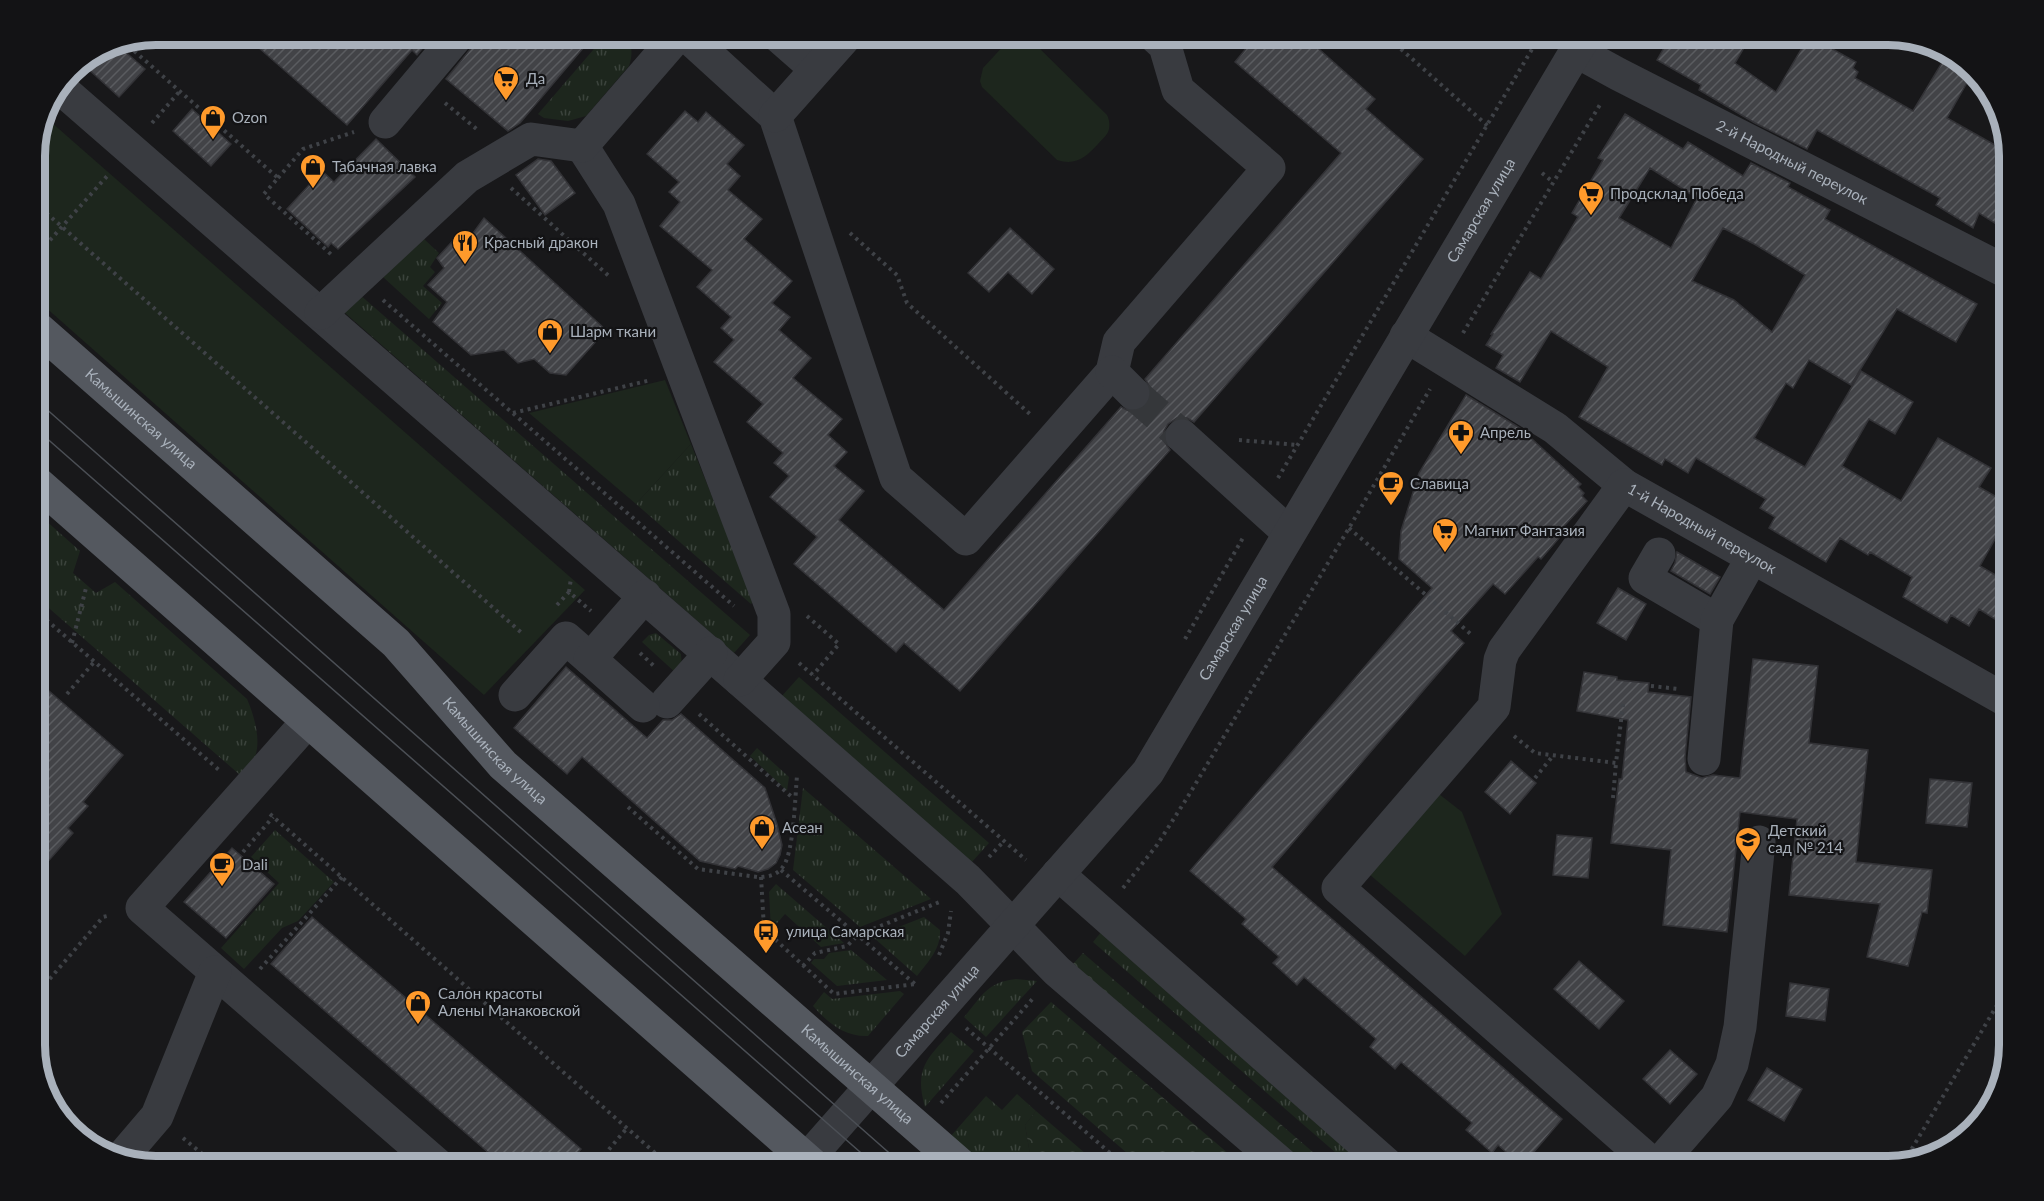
<svg xmlns="http://www.w3.org/2000/svg" width="2044" height="1201" viewBox="0 0 2044 1201" font-family="Lato,sans-serif">
	<style>
		.grass { fill: url(#grass-tufts) }
		.forest { fill: url(#forest-crowns) }
		.park { fill: #1d261d }
		.building { fill: url(#building-hatch); stroke: #323236; stroke-width: 1.5; fill-rule: evenodd }
		.lines { fill: none; stroke-linecap: round; stroke-linejoin: round }
		.minor-tunnel { stroke: #35373a; stroke-width: 33; stroke-dasharray: 33 16; stroke-linecap: butt }
		.path { stroke: #3f4247; stroke-width: 4; stroke-dasharray: 3 4.5; stroke-linecap: butt }
		.minor { stroke: #393b40; stroke-width: 33 }
		.major { stroke: #54585f; stroke-width: 33 }
		.tram { stroke: #4b4f55; stroke-width: 1.5 }
		.labels { text-anchor: middle; stroke-width: 4.5; stroke-linejoin: round; paint-order: stroke }
		.poi-label { font-size: 15px; fill: #a9b1bb; stroke: #131315; text-anchor: start }
		.street-label { font-size: 15px; fill: #a9b1bb; stroke: #131315 }
		.rim { fill: none; stroke: #a9b1bb; stroke-width: 8 }
	</style>
	<defs>
		<pattern id="grass-tufts" width="24" height="20" patternUnits="userSpaceOnUse" patternTransform="scale(1.5)"><rect width="24" height="20" fill="#1d261d"/><path d="M3 7l-1-3M5 7V3M7 7l1-3M15 17l-1-3M17 17v-4M19 17l1-3" fill="none" stroke="#3b433c"/></pattern>
		<pattern id="forest-crowns" width="20" height="18" patternUnits="userSpaceOnUse" patternTransform="scale(1.5)"><rect width="20" height="18" fill="#1d261d"/><path d="M2 6a3 3 0 1 1 6 0M12 15a3 3 0 1 1 6 0" fill="none" stroke="#3b433c"/></pattern>
		<pattern id="building-hatch" width="6" height="6" patternUnits="userSpaceOnUse" patternTransform="scale(1.5)"><rect width="6" height="6" fill="#424347"/><path d="M-1 1l2-2M0 6l6-6M5 7l2-2" fill="none" stroke="#5a5c60"/></pattern>
	</defs>
	<rect width="100%" height="100%" fill="#18181a"/>
	<g class="grass">
		<path d="M606,35H627C632,46 633,54 629,66L586,116L568,121L544,118L538,114Z"/>
		<polygon points="424,239 439,253 430,267 435,272 423,286 442,303 429,319 383,277"/>
		<polygon points="359,294 750,635 734,653 344,312"/>
		<polygon points="691,444 754,601 751,604 636,504"/>
		<path d="M35,511L80,551L73,573L96,593L115,582L247,699C254,715 263,744 253,761C250,766 244,771 240,775L35,596Z"/>
		<polygon points="656,633 681,654 682,668 677,674 642,642 649,635"/>
		<polygon points="799,677 989,843 971,863 781,697"/>
		<polygon points="757,748 789,777 787,791 750,756"/>
		<polygon points="803,788 931,899 860,927 793,870"/>
		<polygon points="275,830 334,882 298,921 282,928 244,969 221,948 279,883 251,857"/>
		<polygon points="776,884 844,943 821,947 785,914 771,930 769,892"/>
		<path d="M924,917L940,930C941,949 928,962 917,976L873,937Z"/>
		<polygon points="1102,931 1374,1166 1351,1166 1093,942"/>
		<polygon points="851,950 887,980 837,986 811,963 814,959 824,959 829,953"/>
		<path d="M1016,979L1037,981L986,1037L964,1017C982,996 987,982 1016,979Z"/>
		<path d="M900,991L904,994L868,1036C845,1037 828,1023 813,1006L824,992L832,999Z"/>
		<path d="M951,1032L974,1051L925,1107C914,1068 927,1059 951,1032Z"/>
		<polygon points="1017,1094 1036,1111 1025,1125 1032,1166 985,1166 950,1137 986,1096 1002,1110"/>
	</g>
	<g class="forest">
		<polygon points="1083,953 1329,1166 1307,1166 1073,964"/>
		<polygon points="1051,1002 1243,1166 1142,1166 1032,1071 1022,1032"/>
		<polygon points="1036,1111 1100,1166 1032,1166 1025,1125"/>
	</g>
	<g class="park">
		<path d="M1020,37L1029,39L1035,44L1107,115C1109,119 1110,124 1109,129C1108,135 1102,139 1098,144C1086,157 1076,166 1057,160L982,87L980,81L983,68L1007,42Z"/>
		<polygon points="43,115 585,590 484,695 35,298 35,149"/>
		<polygon points="665,380 691,444 636,504 529,413"/>
		<polygon points="1439,794 1462,812 1502,914 1465,956 1369,874"/>
	</g>
	<g class="building">
		<polygon points="243,34 434,34 417,55 412,50 347,125"/>
		<polygon points="477,34 595,34 520,123 508,131 446,79 473,46"/>
		<polygon points="1258,34 1302,34 1375,99 1366,109 1423,159 1194,422 1187,418 1177,418 1168,424 1164,431 1164,441 1170,450 960,691 904,643 896,652 794,564 817,537 770,497 789,476 774,463 783,453 747,422 763,404 714,362 734,340 721,328 731,317 697,287 712,270 660,226 680,202 669,192 679,182 647,154 685,111 698,122 706,112 744,145 727,164 740,176 728,190 762,219 744,239 792,281 772,303 790,317 779,330 811,358 793,378 842,419 828,435 847,452 834,466 864,491 839,520 944,610 1121,407 1129,411 1137,411 1147,406 1151,398 1151,389 1145,379 1341,153 1235,62"/>
		<polygon points="1672,34 1752,34 1735,63 1776,92 1809,36 1856,62 1853,68 1858,72 1855,78 1913,111 1949,51 1972,74 1947,118 2009,153 2009,232 1979,213 1973,228 1936,205 1940,198 1817,130 1807,149 1755,123 1699,90 1701,85 1657,60"/>
		<polygon points="115,43 145,69 119,97 86,67 102,49"/>
		<polygon points="192,109 231,144 211,166 173,131"/>
		<path d="M1625,114L1683,149L1688,142L1743,176L1751,163L1790,183L1788,187L1830,210L1825,219L1977,304L1956,342L1897,309L1851,385L1809,360L1793,388L1786,383L1754,438L1805,467L1861,371L1913,402L1895,434L1869,419L1842,466L1901,501L1938,438L1991,468L1979,487L2009,504V514L1980,566L2009,583V628L1979,609L1969,626L1951,615L1947,623L1903,597L1912,577L1870,552L1868,555L1840,538L1826,562L1769,528L1775,517L1760,508L1766,499L1696,458L1688,473L1665,459L1662,465L1579,417L1608,367L1551,331L1520,382L1496,368L1503,355L1486,345L1493,334H1491L1530,272L1541,279L1578,217L1572,213L1603,160L1598,158ZM1650,168L1697,198L1671,248L1619,218ZM1723,228L1756,245L1805,275L1772,332L1734,300L1692,281Z"/>
		<polygon points="376,139 415,177 338,249 331,243 328,247 287,209 322,171 334,182"/>
		<polygon points="538,159 551,161 575,193 545,215 516,175"/>
		<polygon points="484,218 606,330 566,375 550,373 534,359 518,363 504,350 471,355 433,322 447,302 428,285 444,268 437,258 460,233 468,240"/>
		<polygon points="1010,228 1054,269 1032,294 1008,272 989,292 968,273"/>
		<polygon points="1466,395 1520,428 1581,484 1578,487 1584,493 1582,496 1587,501 1556,535 1559,538 1541,559 1538,557 1505,594 1493,584 1451,631 1464,643 1272,867 1562,1119 1522,1166 1498,1145 1492,1153 1466,1130 1472,1123 1401,1062 1395,1069 1370,1047 1376,1039 1304,977 1297,985 1273,963 1279,957 1242,924 1246,919 1190,871 1432,588 1399,559 1401,531 1419,473"/>
		<polygon points="1677,552 1720,577 1710,594 1671,571 1675,563"/>
		<polygon points="1618,588 1646,604 1626,640 1597,623"/>
		<polygon points="1753,659 1818,666 1809,743 1868,750 1856,862 1932,870 1927,913 1922,912 1908,966 1867,957 1880,904 1789,895 1797,819 1740,812 1727,932 1663,925 1671,850 1611,843 1619,779 1622,779 1628,720 1577,711 1584,672 1617,677 1617,680 1649,683 1648,692 1691,697 1685,757 1686,772 1702,778 1713,775 1740,778"/>
		<polygon points="566,667 647,738 663,720 672,720 681,714 765,788 777,824 782,845 780,855 776,863 768,869 758,872 738,866 735,869 700,861 582,757 567,774 514,728"/>
		<polygon points="49,691 123,755 83,802 88,806 68,828 73,833 35,876 35,708"/>
		<polygon points="1511,761 1536,783 1510,814 1485,792"/>
		<polygon points="1930,779 1972,783 1967,827 1926,823"/>
		<polygon points="1557,835 1592,838 1588,878 1553,875"/>
		<polygon points="232,848 274,884 226,938 184,902"/>
		<polygon points="312,917 581,1149 565,1167 505,1167 271,964"/>
		<polygon points="1579,961 1624,1001 1599,1029 1554,989"/>
		<polygon points="1790,983 1829,989 1825,1021 1786,1016"/>
		<polygon points="1670,1050 1697,1074 1670,1104 1643,1079"/>
		<polygon points="1767,1068 1802,1089 1784,1121 1748,1100"/>
	</g>
	<g class="lines">
		<polyline class="minor-tunnel" points="1133,393 1182,436"/>
		<g class="path">
			<polyline points="1384,34 1489,127"/>
			<polyline points="123,41 278,178 264,194 334,257"/>
			<polyline points="1635,45 1642,34"/>
			<polyline points="445,103 479,131"/>
			<polyline points="152,123 180,91"/>
			<polyline points="1542,173 1553,182"/>
			<polyline points="278,178 303,149 354,132"/>
			<polyline points="511,188 610,277"/>
			<polyline points="35,203 524,635"/>
			<polyline points="850,233 897,275 907,303 1031,415"/>
			<polyline points="35,257 108,175"/>
			<polyline points="383,300 734,606"/>
			<polyline points="1463,333 1601,103"/>
			<polyline points="513,413 651,380"/>
			<polyline points="1239,440 1298,445"/>
			<polyline points="1278,478 1541,34"/>
			<polyline points="1349,528 1473,636"/>
			<polyline points="569,592 571,578"/>
			<polyline points="557,605 569,592 591,611"/>
			<polyline points="35,610 219,770"/>
			<polyline points="807,616 839,644 813,675"/>
			<polyline points="1185,639 1244,536"/>
			<polyline points="72,643 86,588"/>
			<polyline points="640,653 654,666"/>
			<polyline points="799,663 1026,860"/>
			<polyline points="1651,686 1679,689"/>
			<polyline points="67,694 94,662"/>
			<polyline points="699,714 794,799"/>
			<polyline points="1514,736 1535,753 1616,763 1623,704"/>
			<polyline points="1535,778 1552,757"/>
			<polyline points="1613,798 1616,763"/>
			<path d="M628,807L698,869L757,877C766,877 776,876 782,868C794,855 795,796 797,776"/>
			<polyline points="270,814 670,1166"/>
			<polyline points="243,852 273,817"/>
			<polyline points="989,857 1004,841"/>
			<polyline points="781,870 915,984"/>
			<polyline points="761,877 764,929 834,994 916,984"/>
			<polyline points="1123,888 1157,845 1187,798 1349,528 1430,389"/>
			<polyline points="939,955 948,933 951,911"/>
			<polyline points="803,966 815,953 847,946 858,935 942,901"/>
			<polyline points="260,969 342,877"/>
			<polyline points="35,996 103,917 111,915"/>
			<polyline points="966,1028 1125,1166"/>
			<polyline points="941,1103 1035,996"/>
			<polyline points="183,1138 217,1166"/>
			<polyline points="1904,1162 2009,985"/>
			<polyline points="596,1166 595,1166 627,1128"/>
			<polyline points="1589,1166 1596,1158"/>
		</g>
		<g class="minor">
			<polyline points="685,34 775,116 896,478 966,539 1112,372 1119,342 1269,168 1178,90 1165,46 1152,34"/>
			<polyline points="776,34 816,69"/>
			<path id="s1" d="M1576,51L1618,74L2009,273"/>
			<polyline points="59,87 740,680 968,880 1057,971 1284,1166"/>
			<polyline points="775,116 848,34"/>
			<polyline points="385,122 459,34"/>
			<polyline points="582,146 619,204 774,614 774,642 740,680"/>
			<polyline points="321,313 467,177 531,139 582,146 679,34"/>
			<path id="s2" d="M1406,336L1555,428L1624,485L2009,702"/>
			<polyline points="1112,372 1133,393"/>
			<polyline points="1182,436 1289,533"/>
			<polyline points="1624,485 1504,650 1500,660 1494,707 1338,888 1655,1166"/>
			<polyline points="1659,554 1645,578 1717,620"/>
			<polyline points="515,695 566,638 590,659"/>
			<polyline points="667,702 711,653"/>
			<polyline points="643,706 590,659 645,596"/>
			<polyline points="308,721 142,908 439,1166"/>
			<polyline points="1704,759 1717,620 1752,558"/>
			<polyline points="1058,874 1389,1166"/>
			<polyline points="122,1157 157,1116 215,972"/>
			<path id="s3" d="M801,1166L1148,772L1586,34"/>
			<polyline points="1657,1166 1717,1097 1732,1064 1740,1027 1759,842"/>
		</g>
		<g class="major">
			<path id="s4" d="M35,326L396,643L503,765L962,1166"/>
			<polyline points="35,481 814,1166"/>
		</g>
		<g class="tram">
			<polyline points="35,399 904,1166"/>
			<polyline points="35,428 876,1166"/>
		</g>
	</g>
	<defs>
		<symbol id="supermarket-pin" viewBox="-11 -11 22 30"><path d="M0 17L-7.5 6A9.5 9.5 0 1 1 7.5 6Z" fill="#ff9a2b" stroke="#131315"/><path d="M-6-5.5h2.5l.6 2H6L4.5 2H-2.5L-4.4-4H-6ZM-1.5 3.2a1.3 1.3 0 1 0 .1 0ZM3 3.2a1.3 1.3 0 1 0 .1 0Z" fill="#111"/></symbol>
		<symbol id="shop-pin" viewBox="-11 -11 22 30"><path d="M0 17L-7.5 6A9.5 9.5 0 1 1 7.5 6Z" fill="#ff9a2b" stroke="#131315"/><path d="M-5-2.5h2.3a2.7 3.5 0 0 1 5.4 0H5L5.5 6h-11ZM-1.5-2.5h3a1.5 2.3 0 0 0-3 0Z" fill="#111"/></symbol>
		<symbol id="restaurant-pin" viewBox="-11 -11 22 30"><path d="M0 17L-7.5 6A9.5 9.5 0 1 1 7.5 6Z" fill="#ff9a2b" stroke="#131315"/><path d="M-5-6h1v4h1v-4h1v4h1v-4h1v5L-1.5 .5V6h-2V.5L-5-1ZM5-6V6H3V1.5H1.5Q1.5-4 5-6Z" fill="#111"/></symbol>
		<symbol id="pharmacy-pin" viewBox="-11 -11 22 30"><path d="M0 17L-7.5 6A9.5 9.5 0 1 1 7.5 6Z" fill="#ff9a2b" stroke="#131315"/><path d="M-2-6h4v4h4v4h-4v4h-4v-4h-4v-4h4Z" fill="#111"/></symbol>
		<symbol id="cafe-pin" viewBox="-11 -11 22 30"><path d="M0 17L-7.5 6A9.5 9.5 0 1 1 7.5 6Z" fill="#ff9a2b" stroke="#131315"/><path d="M-5.5-4.5H6V0H3Q3 3.5 0 3.5H-2.5Q-5.5 3.5-5.5 0ZM3-3.2v2h1.7v-2ZM-6 4.5H4V6H-6Z" fill="#111"/></symbol>
		<symbol id="school-pin" viewBox="-11 -11 22 30"><path d="M0 17L-7.5 6A9.5 9.5 0 1 1 7.5 6Z" fill="#ff9a2b" stroke="#131315"/><path d="M0-5L7-2L0 1L-7-2ZM-4 1L0 2.5L4 1V4Q0 6-4 4Z" fill="#111"/></symbol>
		<symbol id="bus-pin" viewBox="-11 -11 22 30"><path d="M0 17L-7.5 6A9.5 9.5 0 1 1 7.5 6Z" fill="#ff9a2b" stroke="#131315"/><path d="M-5-6H5V4H4V6H2V4H-2V6H-4V4H-5ZM-3.5-4V0h7V-4ZM-3.5 1.2v1.5H-2V1.2ZM2 1.2v1.5H3.5V1.2Z" fill="#111"/></symbol>
	</defs>
	<g fill-rule="evenodd">
		<use href="#supermarket-pin" x="491" y="64" width="30" height="40"/>
		<use href="#shop-pin" x="198" y="103" width="30" height="40"/>
		<use href="#shop-pin" x="298" y="152" width="30" height="40"/>
		<use href="#supermarket-pin" x="1576" y="179" width="30" height="40"/>
		<use href="#restaurant-pin" x="450" y="228" width="30" height="40"/>
		<use href="#shop-pin" x="535" y="317" width="30" height="40"/>
		<use href="#pharmacy-pin" x="1446" y="418" width="30" height="40"/>
		<use href="#cafe-pin" x="1376" y="469" width="30" height="40"/>
		<use href="#supermarket-pin" x="1430" y="516" width="30" height="40"/>
		<use href="#shop-pin" x="747" y="813" width="30" height="40"/>
		<use href="#school-pin" x="1733" y="825" width="30" height="40"/>
		<use href="#cafe-pin" x="207" y="850" width="30" height="40"/>
		<use href="#bus-pin" x="751" y="917" width="30" height="40"/>
		<use href="#shop-pin" x="403" y="988" width="30" height="40"/>
	</g>
	<g class="labels">
		<g class="poi-label">
			<text x="526" y="84">Да</text>
			<text x="232" y="123">Ozon</text>
			<text x="332" y="172">Табачная лавка</text>
			<text x="1610" y="199">Продсклад Победа</text>
			<text x="484" y="248">Красный дракон</text>
			<text x="570" y="337">Шарм ткани</text>
			<text x="1480" y="438">Апрель</text>
			<text x="1410" y="489">Славица</text>
			<text x="1464" y="536">Магнит Фантазия</text>
			<text x="782" y="833">Асеан</text>
			<text x="1768" y="836">Детский<tspan x="1768" dy="17">сад № 214</tspan></text>
			<text x="242" y="870">Dali</text>
			<text x="786" y="937">улица Самарская</text>
			<text x="438" y="999">Салон красоты<tspan x="438" dy="17">Алены Манаковской</tspan></text>
		</g>
		<g class="street-label">
			<text dy="5" stroke="none"><textPath href="#s1" startOffset="243">2-й Народный переулок</textPath></text>
			<text dy="5" stroke="none"><textPath href="#s3" startOffset="1178">Самарская улица</textPath></text>
			<text dy="5" stroke="none"><textPath href="#s4" startOffset="141">Камышинская улица</textPath></text>
			<text dy="5" stroke="none"><textPath href="#s2" startOffset="354">1-й Народный переулок</textPath></text>
			<text dy="5" stroke="none"><textPath href="#s3" startOffset="692">Самарская улица</textPath></text>
			<text dy="5" stroke="none"><textPath href="#s4" startOffset="627">Камышинская улица</textPath></text>
			<text dy="5" stroke="none"><textPath href="#s3" startOffset="206">Самарская улица</textPath></text>
			<text dy="5" stroke="none"><textPath href="#s4" startOffset="1113">Камышинская улица</textPath></text>
		</g>
	</g>
	<path d="M0 0H2044V1201H0ZM156 45H1888A111 111 0 0 1 1999 156V1045A111 111 0 0 1 1888 1156H156A111 111 0 0 1 45 1045V156A111 111 0 0 1 156 45Z" fill="#131315" fill-rule="evenodd"/>
	<path class="rim" d="M156 45H1888A111 111 0 0 1 1999 156V1045A111 111 0 0 1 1888 1156H156A111 111 0 0 1 45 1045V156A111 111 0 0 1 156 45Z"/>
</svg>
